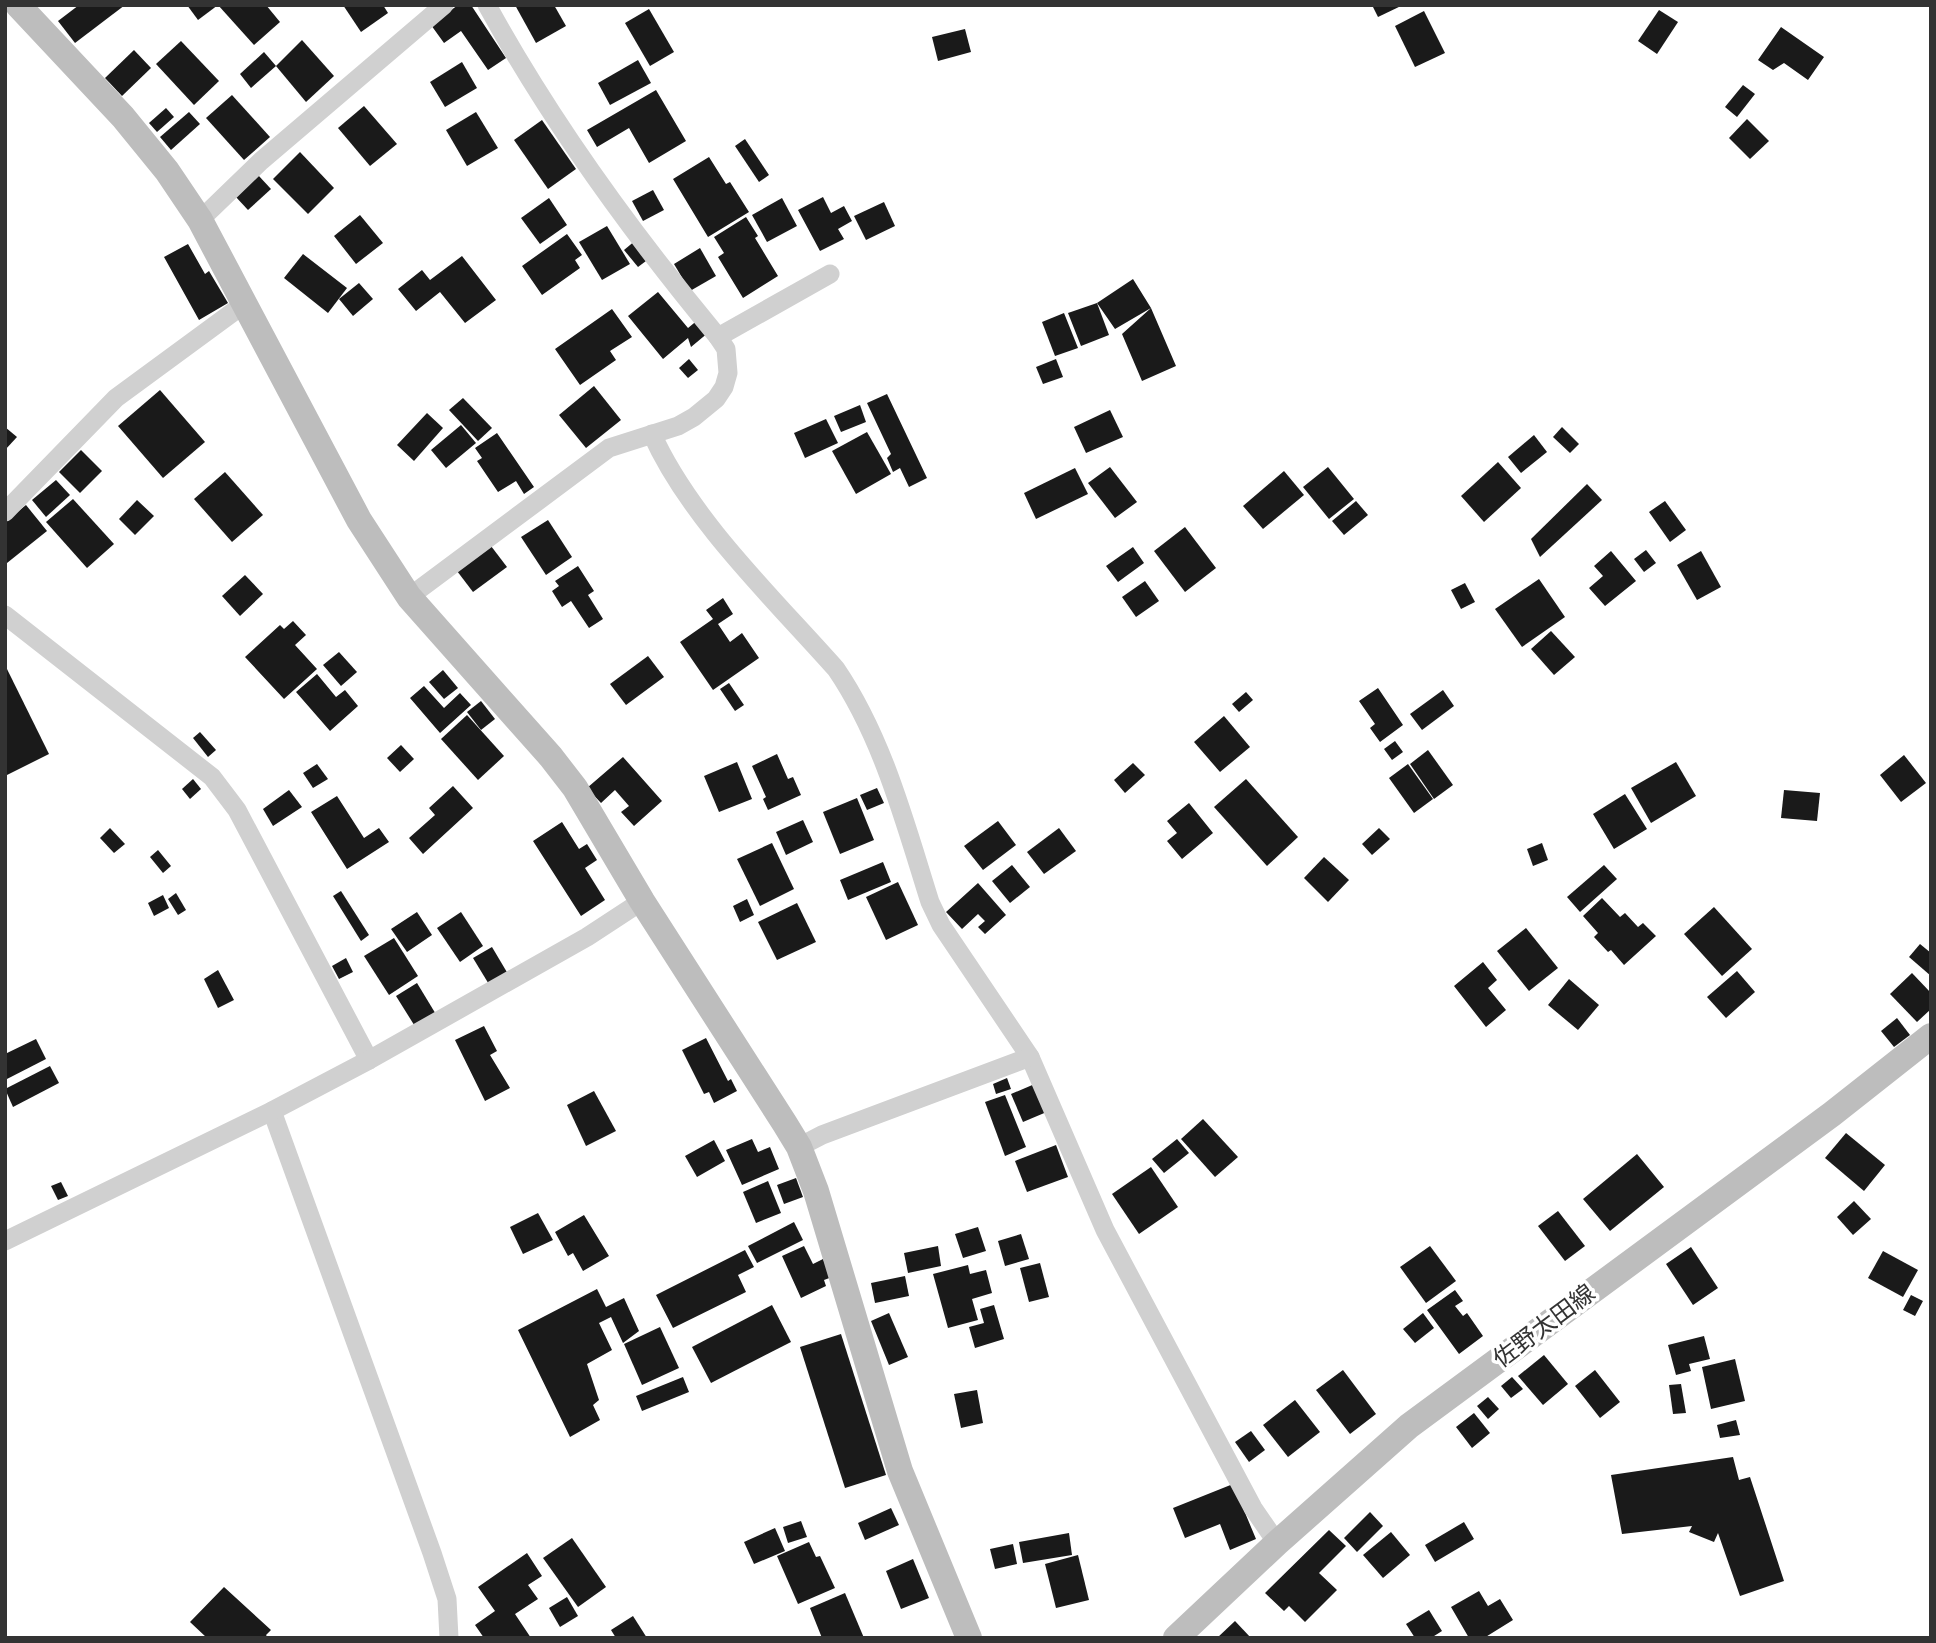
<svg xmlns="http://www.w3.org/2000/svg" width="1936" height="1643" viewBox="0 0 1936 1643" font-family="Signika,'Noto Sans JP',sans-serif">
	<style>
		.building { fill: #1a1a1a }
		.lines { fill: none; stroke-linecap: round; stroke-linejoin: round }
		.street { stroke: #d0d0d0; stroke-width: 19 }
		.secondary { stroke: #bdbdbd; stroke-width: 26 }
		.labels { text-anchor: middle; stroke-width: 7; stroke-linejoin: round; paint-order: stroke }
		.street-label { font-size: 24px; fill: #333; stroke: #fff }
	</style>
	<rect width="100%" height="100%" fill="#fff"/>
	<g class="building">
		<polygon points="79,5 125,5 75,43 58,21"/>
		<polygon points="187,5 218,5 198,20"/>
		<polygon points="218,5 266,5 280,22 254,45"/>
		<polygon points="343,5 383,5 388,13 361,32"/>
		<polygon points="458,5 471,5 506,58 488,70 461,31 444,43 431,25"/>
		<polygon points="515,5 554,5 566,26 536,43"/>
		<polygon points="1372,5 1403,5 1378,17"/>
		<polygon points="649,9 674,52 650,66 625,23"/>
		<polygon points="1659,10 1678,22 1657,54 1638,41"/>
		<polygon points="1424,11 1445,53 1415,67 1395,26"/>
		<polygon points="1781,27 1824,57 1808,80 1784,63 1773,70 1758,60"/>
		<polygon points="965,29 971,52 938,61 932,37"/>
		<polygon points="302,40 334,76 306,102 276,66"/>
		<polygon points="181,41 219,81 194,105 156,64"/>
		<polygon points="134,50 151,68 122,96 105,78"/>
		<polygon points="264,52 276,66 251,88 240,74"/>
		<polygon points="638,60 651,83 610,105 598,83"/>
		<polygon points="462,62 477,88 445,107 430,82"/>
		<polygon points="1743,85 1755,94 1737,117 1725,107"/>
		<polygon points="656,90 686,141 649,163 629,128 597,147 587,130"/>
		<polygon points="232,95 270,137 244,160 206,118"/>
		<polygon points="364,106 397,144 370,166 338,128"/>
		<polygon points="166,108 174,117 157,132 149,123"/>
		<polygon points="189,112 200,124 171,150 160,137"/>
		<polygon points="476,112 498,148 467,166 446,130"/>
		<polygon points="1747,119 1769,141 1750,159 1729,138"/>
		<polygon points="542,120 576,169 548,189 514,140"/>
		<polygon points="745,139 769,175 759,182 735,146"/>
		<polygon points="300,152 334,188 308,214 273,179"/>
		<polygon points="709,157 726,184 730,182 749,212 708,237 673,179"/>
		<polygon points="258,175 271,189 248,210 235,196"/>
		<polygon points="653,190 664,210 643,221 632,201"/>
		<polygon points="823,197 831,213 844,206 852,221 838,229 844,239 820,251 798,210"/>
		<polygon points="549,198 567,225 540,244 521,218"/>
		<polygon points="782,198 797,226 767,242 752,215"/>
		<polygon points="884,202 895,226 866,240 854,216"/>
		<polygon points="360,215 383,243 356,264 334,236"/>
		<polygon points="746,217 758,236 755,238 778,276 743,298 718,257 724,253 714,237"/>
		<polygon points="607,226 630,264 602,280 579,242"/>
		<polygon points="567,234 582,255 575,260 580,268 542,295 522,266"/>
		<polygon points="636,240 650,258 638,267 624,250"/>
		<polygon points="188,244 205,274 209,271 228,303 199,320 164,257"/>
		<polygon points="700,248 716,276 690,291 674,264"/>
		<polygon points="303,254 347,288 328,313 284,278"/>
		<polygon points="462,256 496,300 465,323 440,292 416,311 398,289 422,270 430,280"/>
		<polygon points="1133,279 1151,308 1176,366 1142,381 1122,334 1151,308 1115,329 1097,303"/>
		<polygon points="359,283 373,299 353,316 339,299"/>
		<polygon points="658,292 688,328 699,319 709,332 691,347 688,338 663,359 628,316"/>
		<polygon points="1097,303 1109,335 1081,346 1068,313"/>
		<polygon points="612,309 632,337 610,351 616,360 580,385 555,349"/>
		<polygon points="1064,313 1078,348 1055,356 1042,322"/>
		<polygon points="689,359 698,370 688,378 679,368"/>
		<polygon points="1056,359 1063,377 1043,384 1036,367"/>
		<polygon points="594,386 621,420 586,448 559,415"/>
		<polygon points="160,390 205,442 163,478 118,426"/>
		<polygon points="887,394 927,478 909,487 900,468 893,472 887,458 891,454 867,403"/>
		<polygon points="463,398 492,428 478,441 449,410"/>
		<polygon points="860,405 866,422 841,432 834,416"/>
		<polygon points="1110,410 1123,437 1086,453 1074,427"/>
		<polygon points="427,413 443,428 414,461 397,445"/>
		<polygon points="826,419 838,443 805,458 794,433"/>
		<polygon points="461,425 476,443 446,468 431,450"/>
		<polygon points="5,427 17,437 5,450"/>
		<polygon points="1562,427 1579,444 1570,453 1553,437"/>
		<polygon points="867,432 891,474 856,494 832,451"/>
		<polygon points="497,433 534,487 524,494 516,481 498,492 477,461 482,458 475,448"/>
		<polygon points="1534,435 1547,452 1521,473 1508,457"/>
		<polygon points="81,450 102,471 80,493 59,472"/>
		<polygon points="1498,462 1521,488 1484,522 1461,496"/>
		<polygon points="1110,467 1137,502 1115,518 1088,483"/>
		<polygon points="1328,467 1354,499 1329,519 1303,487"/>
		<polygon points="1075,468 1088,494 1036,519 1024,493"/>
		<polygon points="1284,471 1304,495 1263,529 1243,506"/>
		<polygon points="225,472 263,515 232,542 194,499"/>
		<polygon points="56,480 70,495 46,517 32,500"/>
		<polygon points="1587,484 1602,500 1540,557 1531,539"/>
		<polygon points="73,499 114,544 87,568 46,522"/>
		<polygon points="137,500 154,516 135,535 119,519"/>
		<polygon points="1356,501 1368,515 1344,535 1332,521"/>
		<polygon points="1665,501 1686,530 1670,542 1649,512"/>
		<polygon points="26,505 47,531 7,563 5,561 5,522"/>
		<polygon points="548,520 572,557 546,575 521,537"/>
		<polygon points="1185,527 1216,568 1185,592 1154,551"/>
		<polygon points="491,546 507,567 473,592 457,571"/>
		<polygon points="1133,547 1144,563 1118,582 1106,566"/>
		<polygon points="1646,550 1656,563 1644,572 1634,559"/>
		<polygon points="1611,551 1636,581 1605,606 1589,588 1603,576 1594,566"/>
		<polygon points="1701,551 1721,587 1697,600 1677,565"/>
		<polygon points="578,566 594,591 588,595 603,619 589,628 571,601 562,607 552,591 559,586 555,581"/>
		<polygon points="245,575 263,594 240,616 222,596"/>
		<polygon points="1539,579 1565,617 1522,647 1495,609"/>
		<polygon points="1145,581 1159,601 1136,617 1122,597"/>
		<polygon points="1465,583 1475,602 1461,609 1451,590"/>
		<polygon points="723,598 733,614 718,624 730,642 742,633 759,658 713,690 680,642 713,619 706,610"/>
		<polygon points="293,621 306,635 295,645 317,669 284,699 245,657 280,625 284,629"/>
		<polygon points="1551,631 1575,657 1554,675 1531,649"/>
		<polygon points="339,652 357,672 341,686 323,665"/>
		<polygon points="648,656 664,677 626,705 610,684"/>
		<polygon points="5,665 49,754 5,776"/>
		<polygon points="443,670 458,688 444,699 429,682"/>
		<polygon points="317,674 336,697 345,690 358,706 330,731 296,692"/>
		<polygon points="729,683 744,705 735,711 720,689"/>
		<polygon points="424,686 444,708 460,693 471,705 440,733 410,698"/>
		<polygon points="1378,688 1403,725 1380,742 1370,728 1375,724 1359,701"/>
		<polygon points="1443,690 1454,706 1422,730 1410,714"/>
		<polygon points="1246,692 1253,700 1239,712 1232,704"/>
		<polygon points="481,701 495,719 481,730 467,712"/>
		<polygon points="467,715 504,756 478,780 441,739"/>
		<polygon points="1224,716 1250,747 1220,772 1194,742"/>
		<polygon points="200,732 216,750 208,757 193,738"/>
		<polygon points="1395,741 1403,752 1392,760 1384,749"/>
		<polygon points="401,745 414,759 400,772 387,758"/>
		<polygon points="1428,750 1453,785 1434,799 1410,764"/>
		<polygon points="777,754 788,779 793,777 801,795 768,810 763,799 766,797 752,766"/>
		<polygon points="1904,755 1926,783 1901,802 1880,775"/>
		<polygon points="623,757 662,801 634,826 621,812 629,806 615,790 601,803 587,788"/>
		<polygon points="737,762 752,799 719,812 704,776"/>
		<polygon points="1676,762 1696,796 1651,823 1631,788"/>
		<polygon points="1133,763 1145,775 1125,793 1114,780"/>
		<polygon points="317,764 328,779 313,788 303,773"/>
		<polygon points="1408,764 1433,799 1414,813 1389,778"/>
		<polygon points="193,779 201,789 190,799 182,789"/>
		<polygon points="1246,779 1298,837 1267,866 1214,807"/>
		<polygon points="453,786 473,808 423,854 409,838 435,815 429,808"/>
		<polygon points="877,788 884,803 867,810 860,795"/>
		<polygon points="289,790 302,807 273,826 263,809"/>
		<polygon points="1784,790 1820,793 1817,821 1781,818"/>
		<polygon points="1625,794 1647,829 1614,849 1593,814"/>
		<polygon points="337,796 364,838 379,828 389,842 347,869 311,812"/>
		<polygon points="857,798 874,840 840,854 823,812"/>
		<polygon points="1189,803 1213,833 1182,859 1167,841 1177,833 1167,821"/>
		<polygon points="803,820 813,842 786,855 776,832"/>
		<polygon points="998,821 1016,845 983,870 964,846"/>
		<polygon points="562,822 579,849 587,844 597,860 585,868 605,900 581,916 533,841"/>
		<polygon points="110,828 125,844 114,853 100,838"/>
		<polygon points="1059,828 1076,851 1044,874 1027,852"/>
		<polygon points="1379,828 1390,839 1372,855 1362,844"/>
		<polygon points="772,843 794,889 760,906 737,859"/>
		<polygon points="1542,843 1548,860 1533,866 1527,849"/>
		<polygon points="158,850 171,866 163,873 150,857"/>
		<polygon points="1324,857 1349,880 1328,902 1304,878"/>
		<polygon points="883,862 891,882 848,900 840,880"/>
		<polygon points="1012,865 1030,887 1010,903 992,881"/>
		<polygon points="1604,865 1617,879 1580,912 1567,897"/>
		<polygon points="898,882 918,925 886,940 866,897"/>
		<polygon points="978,883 1006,915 985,934 978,927 985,921 978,914 962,929 946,912"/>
		<polygon points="341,891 369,935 361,941 333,896"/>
		<polygon points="176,893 186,910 178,915 168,899"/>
		<polygon points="163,895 169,908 154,916 148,903"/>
		<polygon points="1602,898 1620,917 1625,913 1638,927 1643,923 1656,936 1624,965 1611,950 1608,952 1594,937 1598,933 1583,916"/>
		<polygon points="747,899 754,915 740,922 733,906"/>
		<polygon points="797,903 816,942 777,960 758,922"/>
		<polygon points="1714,907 1752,949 1722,976 1684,934"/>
		<polygon points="417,912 432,935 407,952 391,929"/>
		<polygon points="461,912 483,946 460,962 437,928"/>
		<polygon points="1526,928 1558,968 1529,991 1497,951"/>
		<polygon points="394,938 418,976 389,995 364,956"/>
		<polygon points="1920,944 1931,953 1931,976 1909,957"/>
		<polygon points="492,947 508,974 490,986 473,958"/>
		<polygon points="346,958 353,972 339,979 332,966"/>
		<polygon points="1483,962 1497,980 1488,988 1506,1010 1486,1027 1454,986"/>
		<polygon points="218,970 234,1000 218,1008 204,979"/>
		<polygon points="1737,971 1755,992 1726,1018 1707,997"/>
		<polygon points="1912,973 1931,993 1931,1009 1917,1022 1890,994"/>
		<polygon points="1569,979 1599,1005 1578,1030 1548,1005"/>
		<polygon points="417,983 437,1016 416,1028 396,996"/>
		<polygon points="1897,1018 1910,1035 1894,1047 1881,1031"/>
		<polygon points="484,1026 497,1051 490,1055 510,1088 485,1101 455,1040"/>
		<polygon points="706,1038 728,1081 731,1079 737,1091 714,1103 709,1092 704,1094 682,1050"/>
		<polygon points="36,1039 46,1059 5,1080 5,1054"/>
		<polygon points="50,1066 59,1083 13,1107 5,1089"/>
		<polygon points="1007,1078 1011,1089 996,1094 993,1084"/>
		<polygon points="1037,1083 1049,1111 1023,1122 1011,1094"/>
		<polygon points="594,1091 616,1131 586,1146 567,1105"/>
		<polygon points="1005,1095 1026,1147 1005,1156 985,1102"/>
		<polygon points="1203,1119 1238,1157 1215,1177 1181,1139"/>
		<polygon points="1846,1133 1885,1165 1864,1191 1825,1158"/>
		<polygon points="752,1139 758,1152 770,1147 779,1169 742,1185 726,1150"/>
		<polygon points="1177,1139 1189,1153 1164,1173 1152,1159"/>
		<polygon points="714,1140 725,1161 697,1177 685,1156"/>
		<polygon points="1056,1145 1068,1177 1027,1192 1015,1161"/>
		<polygon points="1637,1154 1664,1187 1610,1231 1583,1199"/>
		<polygon points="1151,1167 1178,1207 1139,1234 1112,1194"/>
		<polygon points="796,1178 803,1197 784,1204 777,1185"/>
		<polygon points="768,1181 781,1213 756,1223 743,1192"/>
		<polygon points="61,1182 68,1196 58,1200 51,1186"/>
		<polygon points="1854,1201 1871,1219 1853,1235 1837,1217"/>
		<polygon points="1558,1211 1585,1246 1565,1261 1538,1226"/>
		<polygon points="538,1213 553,1240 523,1254 510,1227"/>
		<polygon points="584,1215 609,1256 583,1271 573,1253 568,1256 555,1232"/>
		<polygon points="794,1222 803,1240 757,1263 748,1246"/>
		<polygon points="978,1227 986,1251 963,1258 955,1234"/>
		<polygon points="1021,1234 1029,1259 1005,1266 998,1241"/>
		<polygon points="804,1246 813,1264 823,1259 832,1277 824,1280 826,1286 801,1298 782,1256"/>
		<polygon points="938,1246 941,1266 908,1273 904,1253"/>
		<polygon points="1430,1246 1456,1281 1426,1303 1400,1267"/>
		<polygon points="1691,1247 1718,1288 1693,1305 1666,1264"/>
		<polygon points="745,1250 754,1267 738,1275 746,1292 673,1328 656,1295"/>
		<polygon points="1883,1251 1918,1270 1903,1297 1868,1278"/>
		<polygon points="1040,1263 1049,1297 1029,1302 1020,1268"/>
		<polygon points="968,1265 970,1274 986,1270 992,1293 972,1299 978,1320 948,1328 933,1274"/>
		<polygon points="905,1276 909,1296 875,1303 871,1283"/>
		<polygon points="597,1289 606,1307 624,1298 639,1331 623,1343 611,1317 599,1323 612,1350 587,1364 599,1400 593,1405 600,1420 570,1437 518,1330"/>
		<polygon points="1455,1290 1463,1301 1455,1306 1463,1316 1467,1313 1483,1336 1459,1354 1427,1310"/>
		<polygon points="1911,1295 1923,1301 1915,1316 1903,1310"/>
		<polygon points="772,1305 791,1342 711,1383 692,1347"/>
		<polygon points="994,1305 1004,1339 975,1348 969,1327 984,1323 980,1309"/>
		<polygon points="889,1313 908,1357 889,1365 871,1321"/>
		<polygon points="1423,1313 1434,1328 1415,1343 1403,1329"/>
		<polygon points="660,1327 679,1368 642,1385 624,1344"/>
		<polygon points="841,1334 886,1475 845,1488 800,1347"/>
		<polygon points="1704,1336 1710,1359 1689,1364 1691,1371 1676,1375 1668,1345"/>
		<polygon points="1544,1355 1568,1384 1543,1405 1518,1376"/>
		<polygon points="1735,1359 1745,1401 1711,1409 1702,1367"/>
		<polygon points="1343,1370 1376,1414 1350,1434 1316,1390"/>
		<polygon points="1595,1370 1620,1402 1600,1418 1575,1386"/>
		<polygon points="683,1377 689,1392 642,1411 636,1396"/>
		<polygon points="1512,1377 1523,1389 1511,1398 1501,1386"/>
		<polygon points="1681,1384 1686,1413 1673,1414 1669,1385"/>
		<polygon points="977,1390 983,1423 961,1428 954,1394"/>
		<polygon points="1488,1397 1499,1409 1488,1419 1477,1406"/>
		<polygon points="1295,1400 1320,1432 1288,1457 1263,1425"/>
		<polygon points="1474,1413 1490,1433 1472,1448 1456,1427"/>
		<polygon points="1736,1420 1740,1435 1720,1438 1717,1425"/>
		<polygon points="1251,1431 1265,1450 1249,1462 1235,1442"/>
		<polygon points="1733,1457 1739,1480 1750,1477 1784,1581 1740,1596 1718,1533 1714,1542 1689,1532 1692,1526 1622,1534 1611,1475"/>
		<polygon points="1233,1484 1256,1539 1230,1550 1220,1524 1185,1538 1173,1508"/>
		<polygon points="891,1508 899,1525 865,1540 858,1523"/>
		<polygon points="1370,1512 1383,1526 1357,1552 1344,1538"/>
		<polygon points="801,1521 807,1537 788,1543 783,1527"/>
		<polygon points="1464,1522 1474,1539 1435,1562 1425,1545"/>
		<polygon points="775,1528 785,1551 754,1564 744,1542"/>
		<polygon points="1329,1530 1346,1546 1319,1573 1337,1590 1305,1622 1289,1606 1284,1611 1265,1593"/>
		<polygon points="1391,1532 1410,1555 1383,1578 1363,1555"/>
		<polygon points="1069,1533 1072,1555 1023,1563 1019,1542"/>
		<polygon points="572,1538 606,1587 578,1607 543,1558"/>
		<polygon points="809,1542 816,1557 820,1556 835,1588 798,1604 777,1556"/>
		<polygon points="1013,1544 1017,1564 995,1569 990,1549"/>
		<polygon points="527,1553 542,1576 528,1585 538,1599 515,1614 531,1638 484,1638 475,1625 495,1611 478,1587"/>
		<polygon points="1078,1555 1089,1600 1056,1608 1045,1564"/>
		<polygon points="913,1559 929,1598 901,1609 886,1571"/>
		<polygon points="224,1587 271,1630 266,1635 268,1638 207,1638 190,1622"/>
		<polygon points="1479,1591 1488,1606 1500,1599 1513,1620 1484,1638 1469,1638 1451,1607"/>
		<polygon points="845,1593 864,1638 822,1638 810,1608"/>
		<polygon points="567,1597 578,1616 560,1627 549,1608"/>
		<polygon points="1429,1610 1442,1631 1431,1638 1415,1638 1406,1624"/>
		<polygon points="633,1616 647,1638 616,1638 611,1630"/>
		<polygon points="1235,1621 1251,1638 1217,1638"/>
	</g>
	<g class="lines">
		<g class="street">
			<polyline points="200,220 261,161 444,5"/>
			<polyline points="718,337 830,274"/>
			<path d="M652,434C690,519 774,599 836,669C883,738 905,823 930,902L941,925L1030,1057L1105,1230L1253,1508L1277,1543"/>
			<polyline points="5,512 116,398 244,304"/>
			<path d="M409,597L609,448L678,426L694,417L716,399L724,387L728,373L726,349L718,337C632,233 552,124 487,5"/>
			<polyline points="5,615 212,777 237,810 369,1060"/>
			<polyline points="272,1111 432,1553 447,1599 449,1638"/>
			<polyline points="799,1147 822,1135 1030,1057"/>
			<polyline points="5,1241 272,1111 369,1060 587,937 642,901"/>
		</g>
		<g class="secondary">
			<polyline points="18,5 123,117 167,171 200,220 359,520 409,597 551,757 575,788 642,901 785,1124 799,1147 816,1191 900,1471 969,1638"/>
			<polyline points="1176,1638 1277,1543 1409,1426 1832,1114 1931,1036"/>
		</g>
	</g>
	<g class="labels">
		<g class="street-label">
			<text transform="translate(1544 1326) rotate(-37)" y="8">佐野太田線</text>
		</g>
	</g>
	<rect width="1936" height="1643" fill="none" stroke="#333333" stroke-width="14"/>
</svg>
